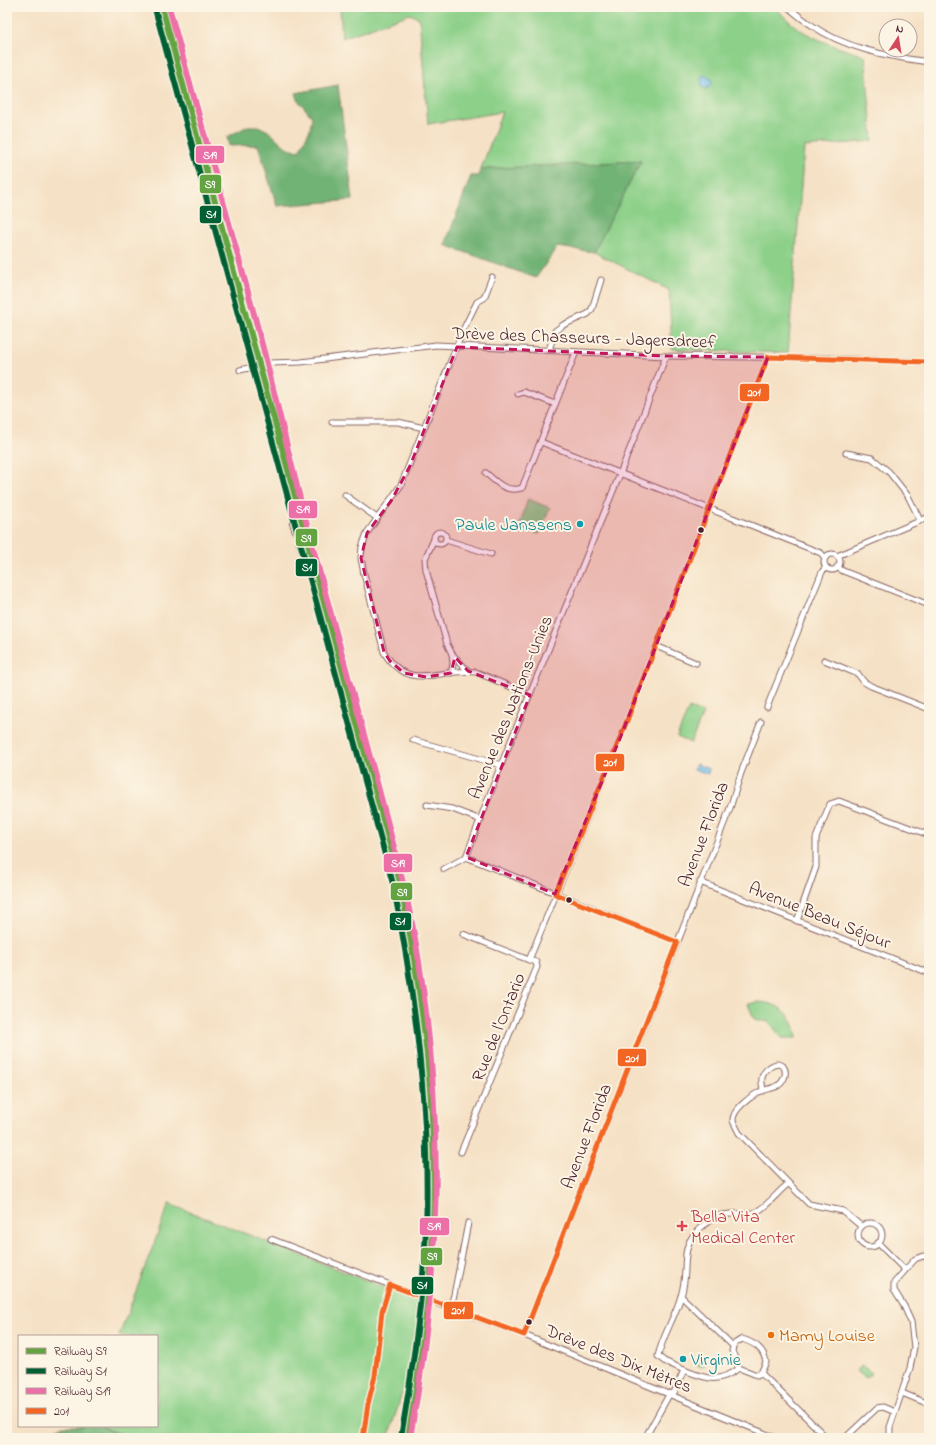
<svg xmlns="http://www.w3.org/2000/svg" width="936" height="1445" viewBox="0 0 936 1445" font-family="'Indie Flower',sans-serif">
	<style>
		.green { fill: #8cd089; stroke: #6b785a }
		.forest { fill: #71b275; stroke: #5e6850 }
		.water { fill: #72c2ed; stroke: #5e708c }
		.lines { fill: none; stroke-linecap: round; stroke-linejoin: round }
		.street-tunnel { stroke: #d3baa6; stroke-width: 5; stroke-dasharray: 5 2.5; stroke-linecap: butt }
		.street-casing { stroke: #866361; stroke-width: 7 }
		.street { stroke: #fff; stroke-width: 5 }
		.rail-casing { stroke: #4a1f2b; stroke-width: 3.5 }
		.rail { stroke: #fcf5e5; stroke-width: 2; stroke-dasharray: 6; stroke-linecap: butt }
		.bus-1-casing { stroke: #fcf5e5; stroke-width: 8 }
		.bus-1 { stroke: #f26522; stroke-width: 5 }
		.rail-1-casing { stroke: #fcf5e5; stroke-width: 9 }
		.rail-2-casing { stroke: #fcf5e5; stroke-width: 9 }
		.rail-3-casing { stroke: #fcf5e5; stroke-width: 9 }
		.rail-1 { stroke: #63a441; stroke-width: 6 }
		.rail-2 { stroke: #005f33; stroke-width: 6 }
		.rail-3 { stroke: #ed6fa7; stroke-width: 6 }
		.marked { fill: #c2185b; fill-opacity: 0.2; stroke: #c2185b; stroke-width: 3; stroke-dasharray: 8 5; stroke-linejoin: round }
		.culture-dot { fill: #0f9aa8; stroke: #fcf5e5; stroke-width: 1.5 }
		.bus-dot { fill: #4a1f2b; stroke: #fcf5e5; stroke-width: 1.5 }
		.health-dot { fill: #e0444e; stroke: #fcf5e5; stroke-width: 1.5 }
		.food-dot { fill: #e8710a; stroke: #fcf5e5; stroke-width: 1.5 }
		.labels { text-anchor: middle; stroke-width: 4; stroke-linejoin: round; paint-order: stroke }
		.street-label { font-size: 18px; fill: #4a1f2b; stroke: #fcf5e5 }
		.culture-label { font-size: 18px; fill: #0d838f; stroke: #fcf5e5; text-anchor: end }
		.health-label { font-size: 18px; fill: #be3a42; stroke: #fcf5e5; text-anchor: start }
		.food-label { font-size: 18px; fill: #c56008; stroke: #fcf5e5; text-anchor: start }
		.line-badge { stroke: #fcf5e5; stroke-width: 1.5 }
		.badge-label { font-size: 11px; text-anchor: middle; font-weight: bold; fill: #fff }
	</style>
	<rect width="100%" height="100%" fill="#fcf5e5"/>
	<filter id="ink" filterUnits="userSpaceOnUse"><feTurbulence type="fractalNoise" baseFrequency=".025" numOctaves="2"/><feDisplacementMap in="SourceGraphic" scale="8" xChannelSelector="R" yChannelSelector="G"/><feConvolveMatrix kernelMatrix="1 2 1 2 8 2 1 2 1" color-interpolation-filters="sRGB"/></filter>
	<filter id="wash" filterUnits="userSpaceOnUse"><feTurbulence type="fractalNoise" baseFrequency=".012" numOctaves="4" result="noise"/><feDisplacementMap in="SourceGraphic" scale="16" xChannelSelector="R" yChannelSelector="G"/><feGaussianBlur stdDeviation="0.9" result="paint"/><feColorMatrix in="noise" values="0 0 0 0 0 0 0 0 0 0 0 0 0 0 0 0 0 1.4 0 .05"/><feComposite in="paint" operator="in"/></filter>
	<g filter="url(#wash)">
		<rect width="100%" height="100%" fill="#f5e1c5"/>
		<g class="green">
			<path d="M340,7H776C796,35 833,46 865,56L873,141L804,147L788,353L672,349L669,290L594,252L641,161L481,169L502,112L428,124L419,18L410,14L342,38Z"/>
			<polygon points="528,499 550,508 539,534 519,527"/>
			<polygon points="689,708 703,713 691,743 677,737"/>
			<path d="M759,1002C782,1004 794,1015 797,1038H782L769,1022L754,1019L748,1004Z"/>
			<polygon points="169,1204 422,1302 410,1368 388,1438 132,1438 100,1426 157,1426 157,1336 119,1336"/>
			<circle cx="701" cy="1362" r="4.5"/>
			<polygon points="862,1366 872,1373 870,1376 868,1375 866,1378 856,1371"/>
		</g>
		<g class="forest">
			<polygon points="338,85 353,200 277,206 258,145 229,146 227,137 248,126 258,126 268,131 286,147 299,151 310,130 312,117 298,100 296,93"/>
			<polygon points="641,161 594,252 557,247 536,278 445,245 471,176 478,176 481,169"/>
			<polygon points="62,1426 100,1426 132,1438 38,1438"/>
		</g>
		<g class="water">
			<polygon points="704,75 711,79 712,84 706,89 702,87 701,78"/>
			<polygon points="696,764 709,769 708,774 694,769"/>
		</g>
	</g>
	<g filter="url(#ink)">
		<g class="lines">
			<polyline class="street-tunnel" points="411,1293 438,1304"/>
			<defs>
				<g id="street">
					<path d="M788,7C795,13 802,19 810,24C843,48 889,57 929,62"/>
					<path d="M492,277L484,298L477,302L464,328L401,485L367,533L362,547L361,558L364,574L384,652C409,694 439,667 476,672L530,695"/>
					<polyline points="549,350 555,331 563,325 588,314 592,309 601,280"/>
					<polyline points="666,356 620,474 501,765 466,857 677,942"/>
					<polyline points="240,370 270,363 301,362 436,345 666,356 825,358 929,362"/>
					<polyline points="518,394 524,392 555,404"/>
					<polyline points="332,422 398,422 424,428"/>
					<polyline points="541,442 821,553 825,558"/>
					<polyline points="846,453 872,458 889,472 908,496 920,520"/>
					<path d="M486,473C497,483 507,493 522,488L576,352"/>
					<polyline points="345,495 377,518"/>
					<circle cx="440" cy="538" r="6"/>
					<polyline points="434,539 425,559 426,570 447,644 452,654 468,671"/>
					<polyline points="446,540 491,554"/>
					<circle cx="832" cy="562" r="8"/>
					<polyline points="837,556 929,517"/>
					<polyline points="837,567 843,571 929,605"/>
					<polyline points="656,646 696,663"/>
					<polyline points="824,660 858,674 864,682 871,686 929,709"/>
					<polyline points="451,673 453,664 452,654"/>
					<polyline points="767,707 822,572 826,567"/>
					<polyline points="413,740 501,765"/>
					<polyline points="427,805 452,809 481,820"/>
					<polyline points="444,869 466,857"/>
					<polyline points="700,882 929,973"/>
					<polyline points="797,921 816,867 816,838 830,804 839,801 929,835"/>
					<polyline points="463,934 529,960"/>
					<path d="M763,1091C763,1087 761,1082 762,1078C763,1071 775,1060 783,1066C788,1072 784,1081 779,1085C773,1089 765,1089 759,1092C750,1097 732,1110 733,1121L739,1133L748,1142L809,1204L843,1211L861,1226"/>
					<polyline points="461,1152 537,967 536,962 529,960 621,736 768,357"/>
					<circle cx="870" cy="1235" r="12"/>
					<polyline points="271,1239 411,1293"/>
					<polyline points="878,1243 905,1270"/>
					<polyline points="681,1296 733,1346"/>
					<polyline points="438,1304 524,1335 776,1438"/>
					<polyline points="450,1308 454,1295 468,1223"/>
					<polyline points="524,1335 730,808 741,773 761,722"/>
					<path d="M684,1370C707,1379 718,1384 739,1368L732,1351L734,1344L742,1339C755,1343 764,1349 766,1362L761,1373L757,1375L739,1368"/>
					<polyline points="761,1373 827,1438"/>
					<polyline points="902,1393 929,1404"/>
					<path d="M673,1395L684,1370L664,1361L658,1356C663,1335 675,1317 681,1296C692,1261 672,1242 716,1217C726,1212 741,1215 753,1213C766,1209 777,1192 788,1184"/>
					<polyline points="363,1438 368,1404 375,1376 382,1311 390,1285"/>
					<polyline points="645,1438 670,1393"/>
					<polyline points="845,1438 877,1408 883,1407 895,1412"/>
					<polyline points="890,1438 890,1427 910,1368 914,1347 911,1322 904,1306 894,1290 894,1283 915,1259 923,1256 929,1258"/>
					<polyline points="925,1438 929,1432"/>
				</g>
			</defs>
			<use href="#street" class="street-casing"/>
			<use href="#street" class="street"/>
			<defs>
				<g id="rail">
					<polyline points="260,381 289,489"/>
					<polyline points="291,523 303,561"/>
				</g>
			</defs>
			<use href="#rail" class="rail-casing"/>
			<use href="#rail" class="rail"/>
			<defs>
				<polyline id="bus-1" points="363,1438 368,1404 375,1376 382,1311 390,1285 524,1335 677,942 555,894 621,736 768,357 929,362"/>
			</defs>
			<use href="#bus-1" class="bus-1-casing"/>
			<use href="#bus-1" class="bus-1"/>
			<defs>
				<path id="rail-1" d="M162,7L400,882C423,997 438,1113 433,1231C430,1301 420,1369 408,1438"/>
				<path id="rail-2" d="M155,9L393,884C416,998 430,1113 426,1229C423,1299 413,1368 401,1437"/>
				<path id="rail-3" d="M169,7C200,121 233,234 263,348C280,415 295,482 313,548C335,629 357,709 379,790C394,847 410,904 419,962C445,1125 440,1276 410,1438"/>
			</defs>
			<use href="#rail-1" class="rail-1-casing"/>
			<use href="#rail-2" class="rail-2-casing"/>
			<use href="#rail-3" class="rail-3-casing"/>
			<use href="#rail-1" class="rail-1"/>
			<use href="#rail-2" class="rail-2"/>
			<use href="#rail-3" class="rail-3"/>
		</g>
	</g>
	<path class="marked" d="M457,347L666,356L768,357L621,736L555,894L466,857L530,695L468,671L455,657L451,673L426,677L404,673L390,661L384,652L361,558L367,533L391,501L410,466Z"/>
	<g class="culture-dot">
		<circle cx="580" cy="524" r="4"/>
		<circle cx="683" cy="1359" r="4"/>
	</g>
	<g class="bus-dot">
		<circle cx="701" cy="530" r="3.5"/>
		<circle cx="569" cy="900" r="3.5"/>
		<circle cx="529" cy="1322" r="3.5"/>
	</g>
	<path class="health-dot" d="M680 1220h4v4h4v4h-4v4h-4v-4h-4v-4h4z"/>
	<circle class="food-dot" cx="771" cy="1335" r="4"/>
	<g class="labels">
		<g class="street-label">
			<text transform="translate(584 337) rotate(2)" y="6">Drève des Chasseurs - Jagersdreef</text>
			<text transform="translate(510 707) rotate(-68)" y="6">Avenue des Nations-Unies</text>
			<text transform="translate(703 834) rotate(-69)" y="6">Avenue Florida</text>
			<text transform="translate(820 915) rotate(22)" y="6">Avenue Beau Séjour</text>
			<text transform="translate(498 1027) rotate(-68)" y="6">Rue de l'Ontario</text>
			<text transform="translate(586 1136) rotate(-69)" y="6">Avenue Florida</text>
			<text transform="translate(619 1358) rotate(22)" y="6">Drève des Dix Mètres</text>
		</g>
		<g class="culture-label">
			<text x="572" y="530">Paule Janssens</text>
			<text x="691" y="1365" text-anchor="start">Virginie</text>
		</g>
		<g class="health-label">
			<text x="691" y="1222">Bella Vita<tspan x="691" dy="21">Medical Center</tspan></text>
		</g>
		<g class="food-label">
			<text x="779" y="1341">Mamy Louise</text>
		</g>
	</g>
	<g class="line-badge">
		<rect x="195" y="145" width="30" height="19" rx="4" fill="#ed6fa7"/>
		<rect x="199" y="174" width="23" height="20" rx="4" fill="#63a441"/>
		<rect x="199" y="205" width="23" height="19" rx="4" fill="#005f33"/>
		<rect x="739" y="383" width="31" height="19" rx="4" fill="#f26522"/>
		<rect x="288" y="500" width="30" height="19" rx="4" fill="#ed6fa7"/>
		<rect x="295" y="528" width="23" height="19" rx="4" fill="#63a441"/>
		<rect x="295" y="558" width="23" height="19" rx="4" fill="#005f33"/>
		<rect x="595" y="753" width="30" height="19" rx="4" fill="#f26522"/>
		<rect x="383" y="853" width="30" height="20" rx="4" fill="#ed6fa7"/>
		<rect x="390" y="882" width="23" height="19" rx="4" fill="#63a441"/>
		<rect x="389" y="912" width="23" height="19" rx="4" fill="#005f33"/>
		<rect x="617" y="1048" width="30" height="19" rx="4" fill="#f26522"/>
		<rect x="419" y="1217" width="31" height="19" rx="4" fill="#ed6fa7"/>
		<rect x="420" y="1247" width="23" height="19" rx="4" fill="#63a441"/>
		<rect x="411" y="1276" width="23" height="19" rx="4" fill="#005f33"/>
		<rect x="443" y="1301" width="31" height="19" rx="4" fill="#f26522"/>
	</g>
	<g class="badge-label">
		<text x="210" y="159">S19</text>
		<text x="210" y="188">S9</text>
		<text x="211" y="218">S1</text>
		<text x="754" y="396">201</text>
		<text x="303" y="513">S19</text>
		<text x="306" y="542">S9</text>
		<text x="307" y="571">S1</text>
		<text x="610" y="766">201</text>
		<text x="398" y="867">S19</text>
		<text x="402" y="896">S9</text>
		<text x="400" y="925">S1</text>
		<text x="632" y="1062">201</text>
		<text x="434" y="1230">S19</text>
		<text x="432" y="1260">S9</text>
		<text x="422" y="1289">S1</text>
		<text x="458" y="1314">201</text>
	</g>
	<rect width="936" height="1445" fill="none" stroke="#fcf5e5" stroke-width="24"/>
	<rect x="18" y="1335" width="140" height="92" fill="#fcf5e5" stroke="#b59f9b"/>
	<rect x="26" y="1348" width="20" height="6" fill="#63a441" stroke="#b59f9b"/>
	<text x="54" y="1355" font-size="12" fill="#4a1f2b">Railway S9</text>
	<rect x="26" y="1368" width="20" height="6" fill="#005f33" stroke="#b59f9b"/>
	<text x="54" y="1375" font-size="12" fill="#4a1f2b">Railway S1</text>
	<rect x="26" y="1388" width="20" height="6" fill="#ed6fa7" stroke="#b59f9b"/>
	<text x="54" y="1395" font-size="12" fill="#4a1f2b">Railway S19</text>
	<rect x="26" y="1408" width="20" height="6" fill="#f26522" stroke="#b59f9b"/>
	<text x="54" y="1415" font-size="12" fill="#4a1f2b">201</text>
	<g transform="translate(898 38) rotate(12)"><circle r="19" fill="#fcf5e5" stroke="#b59f9b"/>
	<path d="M0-3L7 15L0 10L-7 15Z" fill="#d1495b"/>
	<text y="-6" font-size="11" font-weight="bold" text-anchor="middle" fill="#4a1f2b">N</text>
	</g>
</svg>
